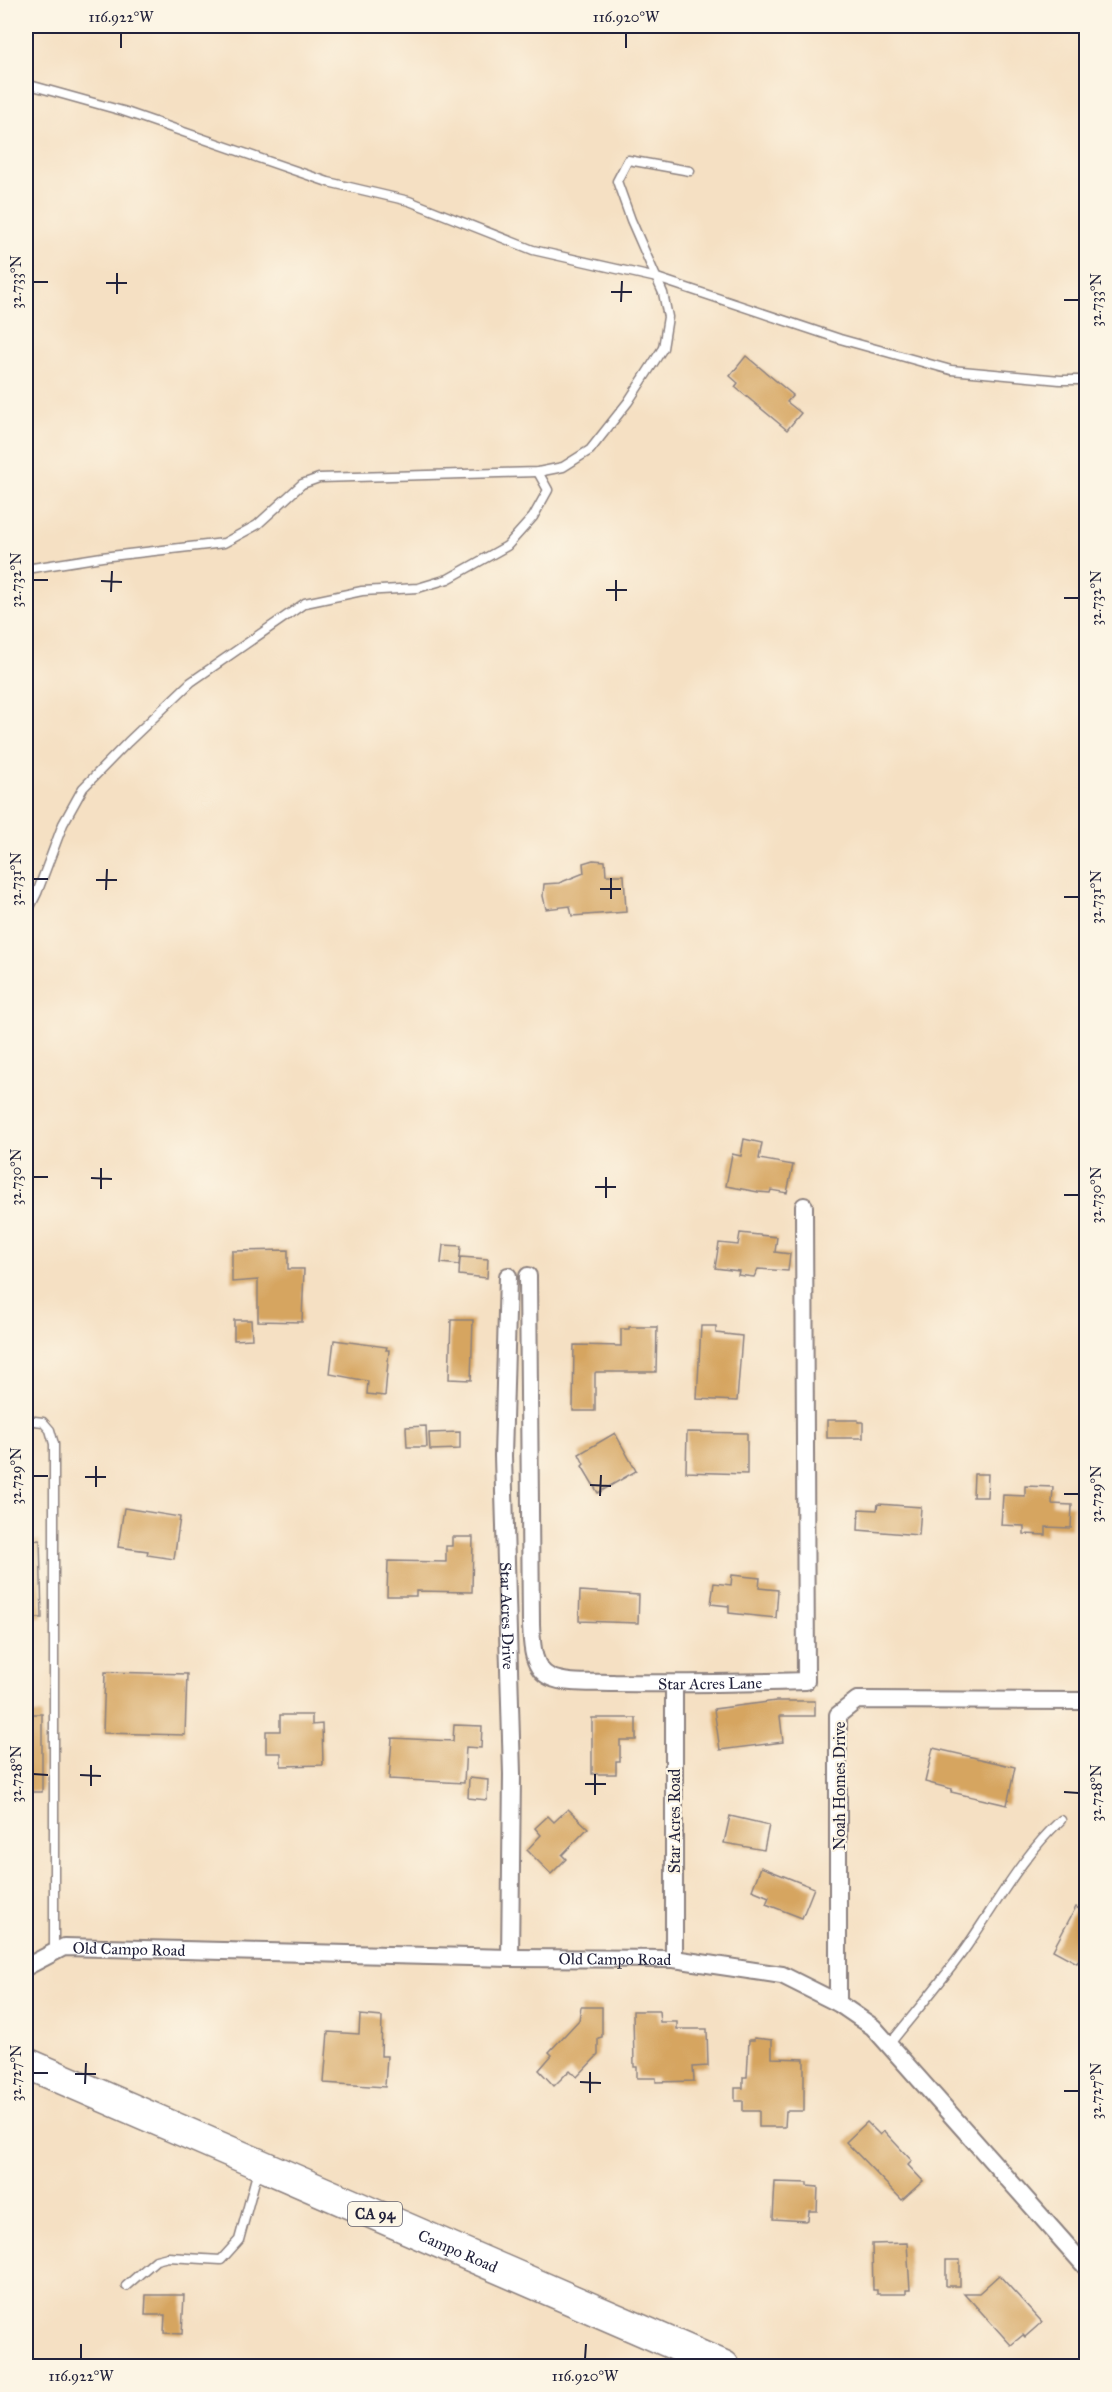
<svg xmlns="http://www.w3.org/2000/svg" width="1112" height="2392" viewBox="0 0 1112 2392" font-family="'IM FELL Great Primer',serif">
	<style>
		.building { fill: #d6a561 }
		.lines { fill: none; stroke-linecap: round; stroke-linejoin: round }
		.lane-casing { stroke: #8c817f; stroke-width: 11 }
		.street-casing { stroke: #8c817f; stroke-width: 20 }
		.highway-casing { stroke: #8c817f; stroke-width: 33 }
		.lane { stroke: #fff; stroke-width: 8 }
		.street { stroke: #fff; stroke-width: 16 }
		.highway { stroke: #fff; stroke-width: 30 }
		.ticks { fill: none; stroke: #22223b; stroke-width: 2 }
		.labels { text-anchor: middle; stroke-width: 4.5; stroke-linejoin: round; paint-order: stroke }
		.shield { fill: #fcf5e5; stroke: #63616e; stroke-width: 1.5 }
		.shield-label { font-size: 15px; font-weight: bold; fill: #22223b }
		.street-label { font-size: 16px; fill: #22223b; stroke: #fcf5e5 }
		.neatline { fill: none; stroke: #22223b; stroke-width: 2 }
		.ticks-label { font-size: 15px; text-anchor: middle; fill: #22223b }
	</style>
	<rect width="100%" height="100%" fill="#fcf5e5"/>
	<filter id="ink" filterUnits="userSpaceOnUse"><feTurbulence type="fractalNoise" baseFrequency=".0167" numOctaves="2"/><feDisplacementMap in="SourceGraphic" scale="12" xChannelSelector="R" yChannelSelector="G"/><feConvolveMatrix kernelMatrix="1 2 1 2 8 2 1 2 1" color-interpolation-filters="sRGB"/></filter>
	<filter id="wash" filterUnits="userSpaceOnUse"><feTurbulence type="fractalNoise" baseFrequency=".008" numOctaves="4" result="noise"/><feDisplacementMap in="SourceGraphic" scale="24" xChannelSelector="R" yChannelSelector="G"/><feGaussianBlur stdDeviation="1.35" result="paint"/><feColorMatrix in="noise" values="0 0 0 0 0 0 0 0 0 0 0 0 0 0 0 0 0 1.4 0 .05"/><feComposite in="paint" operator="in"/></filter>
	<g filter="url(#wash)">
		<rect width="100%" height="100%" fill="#f5e0c3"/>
		<g id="blocks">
			<g class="building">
				<polygon points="746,356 793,395 787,402 801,413 787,430 735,387 738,383 730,376"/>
				<polygon points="593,860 605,861 606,875 624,875 626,912 572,916 570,906 546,909 543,896 544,884 559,883 584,873 583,863"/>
				<polygon points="744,1139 762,1143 759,1159 793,1165 787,1193 771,1190 770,1193 758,1192 726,1186 732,1154 741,1156"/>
				<polygon points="740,1233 777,1237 775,1252 790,1254 788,1271 758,1269 754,1277 738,1275 739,1271 715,1268 719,1243 738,1245"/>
				<polygon points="443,1245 461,1246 459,1265 441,1263"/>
				<polygon points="288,1250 288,1269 304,1269 302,1322 258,1321 258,1280 232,1282 232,1251"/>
				<polygon points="460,1257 488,1259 487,1278 459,1275"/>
				<polygon points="234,1320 251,1320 252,1339 234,1340"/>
				<polygon points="451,1320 473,1320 471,1380 449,1379"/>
				<polygon points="701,1326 716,1326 716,1333 742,1336 737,1401 697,1399"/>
				<polygon points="629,1327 657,1327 656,1372 596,1372 595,1373 595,1411 573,1411 574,1345 621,1346 621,1329 629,1329"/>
				<polygon points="334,1340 387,1347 386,1350 389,1350 385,1396 367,1394 368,1381 330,1374"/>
				<polygon points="827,1420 858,1420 858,1422 863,1422 863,1438 827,1438"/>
				<polygon points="426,1426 427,1447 407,1447 406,1427"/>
				<polygon points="460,1432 460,1449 430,1450 429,1433"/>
				<polygon points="687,1432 747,1433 747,1474 686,1472"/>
				<polygon points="615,1433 636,1471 598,1493 582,1466 584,1464 579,1454"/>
				<polygon points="974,1474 988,1474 987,1497 973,1497"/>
				<polygon points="1025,1486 1053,1487 1052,1504 1072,1505 1071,1528 1046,1527 1046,1535 1024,1534 1024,1526 1001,1525 1003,1495 1025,1496"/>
				<polygon points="878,1504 921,1507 919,1535 858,1530 859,1509 877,1510"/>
				<polygon points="124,1508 180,1517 174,1559 147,1555 148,1551 118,1547"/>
				<polygon points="452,1537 473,1537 472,1592 416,1591 416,1596 387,1596 388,1561 446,1562 446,1546 452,1546"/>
				<polygon points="40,1540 42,1618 26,1618 26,1541"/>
				<polygon points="732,1575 760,1578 759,1588 778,1590 776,1618 729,1613 729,1606 711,1604 714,1583 731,1585"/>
				<polygon points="580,1591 639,1595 638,1623 579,1621"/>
				<polygon points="105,1672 187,1674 185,1735 103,1733"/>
				<polygon points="776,1701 815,1701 815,1716 780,1716 783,1742 720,1750 714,1709"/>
				<rect x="26" y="1714" width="16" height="78"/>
				<polygon points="280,1715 312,1715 312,1725 322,1724 323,1765 281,1766 281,1753 266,1753 266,1731 280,1731"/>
				<polygon points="592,1718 636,1718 636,1740 620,1740 620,1761 616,1761 616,1774 592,1774"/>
				<polygon points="454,1725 482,1726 481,1748 466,1747 464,1783 389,1779 392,1738 453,1741"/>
				<polygon points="933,1748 1015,1767 1007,1805 951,1792 952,1789 925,1782"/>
				<polygon points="469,1778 488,1780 487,1800 468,1798"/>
				<polygon points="568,1809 588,1828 562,1855 566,1859 551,1874 527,1850 541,1835 535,1828 548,1816 554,1822"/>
				<polygon points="730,1816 769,1825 764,1850 724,1843"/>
				<polygon points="761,1867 814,1888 802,1918 766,1904 769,1897 752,1890"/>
				<polygon points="1076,1907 1086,1913 1086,1945 1077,1963 1053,1950"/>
				<polygon points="581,2007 602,2007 602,2037 598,2038 598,2055 577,2077 570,2070 554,2086 539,2070 552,2055 549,2052 579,2020"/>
				<polygon points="633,2011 659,2011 660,2022 677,2022 677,2029 707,2029 708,2066 693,2067 694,2081 656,2082 656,2078 637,2078 637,2067 634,2067"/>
				<polygon points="360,2015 382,2017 381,2056 387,2056 385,2087 324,2083 328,2032 359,2034"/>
				<polygon points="754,2038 772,2040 772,2058 804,2059 804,2111 786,2111 785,2127 759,2127 759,2111 743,2111 743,2101 735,2101 735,2088 743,2088 743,2077 747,2077 749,2040 754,2040"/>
				<polygon points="867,2122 880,2135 884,2131 912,2161 908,2165 923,2181 902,2200 846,2142"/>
				<polygon points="775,2182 807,2183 807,2186 818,2187 817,2211 809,2211 808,2220 806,2221 773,2219"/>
				<polygon points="907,2243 910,2290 906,2290 906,2294 877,2294 877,2290 873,2290 872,2244"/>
				<rect x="946" y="2260" width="14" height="26"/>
				<polygon points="999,2275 1042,2322 1025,2337 1023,2335 1011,2345 964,2293 979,2293"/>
				<polygon points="146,2295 184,2295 182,2334 164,2333 165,2315 145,2315"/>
			</g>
		</g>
	</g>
	<g filter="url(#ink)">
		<use href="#blocks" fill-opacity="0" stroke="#8c817f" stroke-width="1.5"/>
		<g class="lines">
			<defs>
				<g id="lane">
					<polyline points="26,84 123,111 328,182 409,201 533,250 657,278 840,339 951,370 1060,380 1086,380"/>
					<polyline points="26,569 102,557 224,543 257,525 302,484 319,478 538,472 563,467 590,450 628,402 663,348 668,317 663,293 631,220 617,181 628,160 690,171"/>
					<polyline points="26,915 37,893 63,824 83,788 128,742 191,682 305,603 362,591 418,588 448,579 507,546 533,517 548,490 538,472"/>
					<polyline points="26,1420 43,1422 50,1430 54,1444 54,1953"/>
					<path d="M889,2045C915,2012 943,1980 967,1946C997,1903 1022,1856 1061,1820"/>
					<polyline points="126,2286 156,2260 168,2257 221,2260 239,2240 258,2170"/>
				</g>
				<g id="street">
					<path id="s1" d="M508,1276L503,1456L512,1774L510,1958"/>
					<path id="s2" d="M528,1276L531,1624C532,1641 531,1668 550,1677C566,1685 596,1682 614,1683C678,1684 741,1683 806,1681L804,1206"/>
					<polyline points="674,1684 674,1959"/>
					<path id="s3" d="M26,1967L64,1947L510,1958L674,1959L782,1975L838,2003L873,2027L1086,2267"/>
					<polyline points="838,2003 838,1715 857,1700 1086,1701"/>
				</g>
				<g id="highway">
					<path id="s4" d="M26,2063L724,2366"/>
				</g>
			</defs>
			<use href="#lane" class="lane-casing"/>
			<use href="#street" class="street-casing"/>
			<use href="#highway" class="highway-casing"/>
			<use href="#lane" class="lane"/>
			<use href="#street" class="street"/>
			<use href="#highway" class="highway"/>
		</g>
	</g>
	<path class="ticks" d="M121,48V33M626,48V33M33,282H48M106,283H127M611,292H632M117,294V273M1064,300H1079M621,302L622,281M33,580H48M101,581L122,582M606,590H627M111,592L112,571M1064,598H1079M616,601V580M33,879H48M96,880H117M600,889H621M106,890L107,869M1064,897H1079M611,899V878M33,1177H48M91,1178L112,1179M595,1187H616M101,1189V1168M1064,1195H1079M606,1198V1177M33,1476H48M85,1477H106M590,1485L611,1486M96,1487V1466M1064,1494H1079M600,1496L601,1475M33,1774L48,1775M80,1775L101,1776M585,1784H606M91,1786V1765M1064,1792L1079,1793M595,1795V1774M33,2073H48M75,2074H96M580,2082L601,2083M85,2084L86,2063M1064,2091H1079M590,2093V2072M81,2359V2344M585,2359L586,2344"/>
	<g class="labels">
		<rect class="shield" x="348" y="2202" width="54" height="24" rx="4.5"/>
		<g class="shield-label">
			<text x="375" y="2219">CA 94</text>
		</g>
		<g class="street-label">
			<text dy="6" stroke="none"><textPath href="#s1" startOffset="340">Star Acres Drive</textPath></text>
			<text dy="6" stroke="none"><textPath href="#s2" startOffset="568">Star Acres Lane</textPath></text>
			<text transform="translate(839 1786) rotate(-90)" y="6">Noah Homes Drive</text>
			<text transform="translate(674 1821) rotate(-90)" y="6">Star Acres Road</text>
			<text dy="6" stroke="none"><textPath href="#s3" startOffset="108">Old Campo Road</textPath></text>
			<text dy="6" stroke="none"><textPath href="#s3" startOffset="594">Old Campo Road</textPath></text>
			<text dy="6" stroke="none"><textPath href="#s4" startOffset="471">Campo Road</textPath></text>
		</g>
	</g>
	<rect width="1112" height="2392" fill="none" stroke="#fcf5e5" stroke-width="66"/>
	<rect x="33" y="33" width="1046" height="2326" class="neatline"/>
	<g class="ticks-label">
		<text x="121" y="22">116.922°W</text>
		<text x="626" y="22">116.920°W</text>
		<text transform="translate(16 282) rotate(-90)" y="5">32.733°N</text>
		<text transform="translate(1096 300) rotate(-90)" y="5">32.733°N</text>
		<text transform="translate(16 580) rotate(-90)" y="5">32.732°N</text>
		<text transform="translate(1096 598) rotate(-90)" y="5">32.732°N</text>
		<text transform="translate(16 879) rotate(-90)" y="5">32.731°N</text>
		<text transform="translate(1096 897) rotate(-90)" y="5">32.731°N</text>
		<text transform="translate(16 1177) rotate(-90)" y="5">32.730°N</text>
		<text transform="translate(1096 1195) rotate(-90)" y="5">32.730°N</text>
		<text transform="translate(16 1476) rotate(-90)" y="5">32.729°N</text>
		<text transform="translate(1096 1494) rotate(-90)" y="5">32.729°N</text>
		<text transform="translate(16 1774) rotate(-90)" y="5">32.728°N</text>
		<text transform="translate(1096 1793) rotate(-90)" y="5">32.728°N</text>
		<text transform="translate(16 2073) rotate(-90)" y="5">32.727°N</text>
		<text transform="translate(1096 2091) rotate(-90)" y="5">32.727°N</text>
		<text x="81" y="2381">116.922°W</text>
		<text x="585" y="2381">116.920°W</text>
	</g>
</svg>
